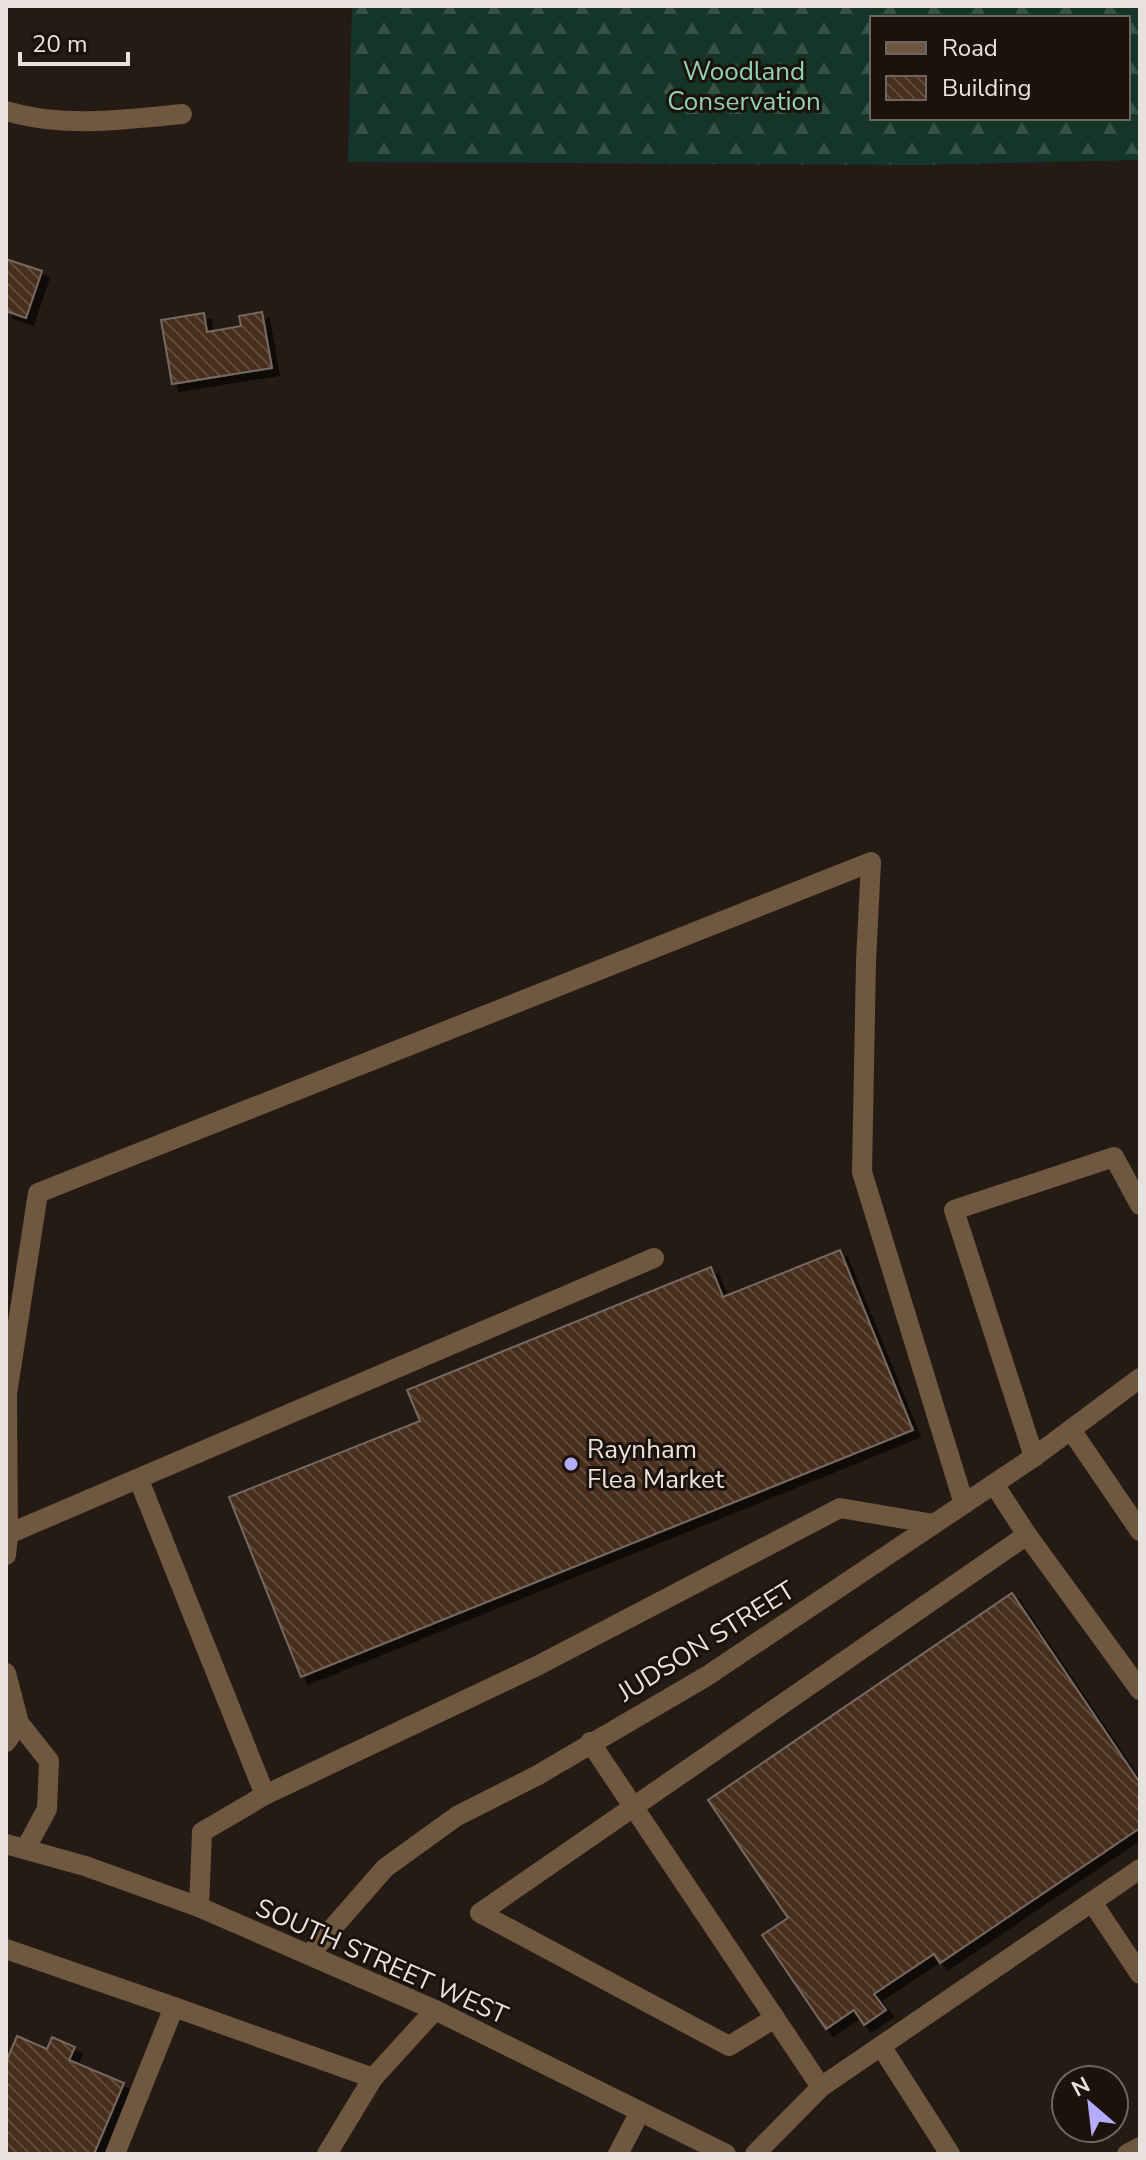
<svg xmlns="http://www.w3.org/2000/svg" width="1146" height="2160" viewBox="0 0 1146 2160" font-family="'Nunito Sans',sans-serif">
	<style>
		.forest { fill: url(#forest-firs); fill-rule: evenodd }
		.building { fill: url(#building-back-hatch); stroke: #756961; stroke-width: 2; filter: url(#shadow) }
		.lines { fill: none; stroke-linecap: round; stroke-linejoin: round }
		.minor { stroke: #70573f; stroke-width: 20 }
		.poi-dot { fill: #b4acf9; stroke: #1b120c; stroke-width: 3 }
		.labels { text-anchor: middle; stroke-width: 6; stroke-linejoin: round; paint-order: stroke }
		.park-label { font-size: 26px; fill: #92d0b2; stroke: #1b120c }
		.poi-label { font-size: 26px; fill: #e8e1dd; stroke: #1b120c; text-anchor: start }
		.street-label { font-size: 26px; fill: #e8e1dd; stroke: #1b120c }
	</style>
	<defs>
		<pattern id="forest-firs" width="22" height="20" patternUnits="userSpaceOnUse" patternTransform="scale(2)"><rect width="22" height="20" fill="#143527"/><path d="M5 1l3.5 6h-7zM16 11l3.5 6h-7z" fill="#365246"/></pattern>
		<pattern id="building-back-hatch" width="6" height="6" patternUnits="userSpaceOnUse" patternTransform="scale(2)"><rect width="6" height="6" fill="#482e1d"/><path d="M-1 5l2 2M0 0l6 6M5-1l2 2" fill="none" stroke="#624c3d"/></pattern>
		<filter id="shadow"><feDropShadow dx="7" dy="7" stdDeviation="0" flood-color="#0009"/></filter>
	</defs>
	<rect width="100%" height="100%" fill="#251b15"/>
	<path class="forest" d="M352,6H1140V160L922,165L348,162ZM872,18H1128V118H872Z"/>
	<g class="building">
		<polygon points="6,259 42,271 26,318 6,311"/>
		<polygon points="262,312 272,368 172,384 161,320 204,313 207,332 241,326 239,316"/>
		<polygon points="840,1250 913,1430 301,1677 229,1497 420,1421 407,1390 711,1267 723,1297"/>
		<polygon points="1012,1593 1140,1783 1140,1828 940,1963 934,1954 874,1994 886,2010 864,2025 854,2010 826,2029 762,1935 788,1918 708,1800"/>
		<polygon points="17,2036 47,2049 52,2037 75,2047 69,2060 124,2083 94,2154 6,2154 6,2062"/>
	</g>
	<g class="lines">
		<g class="minor">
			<path d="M6,111C63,128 124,120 182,114"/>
			<polyline points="1071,1430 1140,1531"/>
			<polyline points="1034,1457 954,1210 1114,1157 1140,1205"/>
			<polyline points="139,1480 265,1795 537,1666 840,1508 934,1524"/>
			<polyline points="994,1484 1027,1535 1140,1690"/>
			<polyline points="6,1535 654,1258"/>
			<polyline points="6,1555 8,1536 7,1394 38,1193 871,862 866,961 862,1172 964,1504"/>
			<polyline points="6,1673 19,1723 49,1761 47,1809 26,1848"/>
			<polyline points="6,1742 19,1723"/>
			<polyline points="590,1742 821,2087"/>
			<polyline points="6,1844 85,1866 199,1907 435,2010 726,2154"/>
			<polyline points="1092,1902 1140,1974"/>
			<polyline points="199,1907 202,1832 265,1795"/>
			<polyline points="6,1949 174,2007"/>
			<polyline points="309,1955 385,1868 457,1816 538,1775 707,1676 1034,1457 1140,1378"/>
			<polyline points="775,2018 729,2046 480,1913 1027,1535"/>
			<polyline points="881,2046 950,2154"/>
			<polyline points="115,2154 174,2007 373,2078 435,2010"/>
			<polyline points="327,2154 373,2078"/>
			<polyline points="618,2154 640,2112"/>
			<polyline points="755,2154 821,2087 1140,1869"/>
			<polyline points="1127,2154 1140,2147"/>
		</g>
	</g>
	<circle class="poi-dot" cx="571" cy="1464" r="8"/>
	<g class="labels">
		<g class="park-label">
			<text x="744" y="80">Woodland<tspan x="744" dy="30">Conservation</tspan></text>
		</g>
		<g class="poi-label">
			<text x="587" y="1458">Raynham<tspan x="587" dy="30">Flea Market</tspan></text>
		</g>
		<g class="street-label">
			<text transform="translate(706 1641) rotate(-32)" y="9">JUDSON STREET</text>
			<text transform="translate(382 1961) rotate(24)" y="9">SOUTH STREET WEST</text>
		</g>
	</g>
	<rect width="1146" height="2160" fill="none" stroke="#e8e1dd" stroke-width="16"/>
	<rect x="870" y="16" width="260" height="104" fill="#1b120c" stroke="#6d6560" stroke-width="2"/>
	<rect x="886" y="42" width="40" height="12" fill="#70573f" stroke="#6d6560" stroke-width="2"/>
	<text x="942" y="56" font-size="24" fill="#e8e1dd">Road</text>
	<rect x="886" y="76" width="40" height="24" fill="url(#building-back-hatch)" stroke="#6d6560" stroke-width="2"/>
	<text x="942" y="96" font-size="24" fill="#e8e1dd">Building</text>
	<g transform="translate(1090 2104) rotate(332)"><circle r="38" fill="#1b120c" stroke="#6d6560" stroke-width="2"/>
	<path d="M0-6L14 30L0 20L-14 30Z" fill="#b4acf9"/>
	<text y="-12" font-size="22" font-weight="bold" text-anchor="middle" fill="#e8e1dd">N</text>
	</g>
	<path d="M20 52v12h108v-12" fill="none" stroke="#e8e1dd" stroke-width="4"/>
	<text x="32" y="52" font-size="24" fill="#e8e1dd" stroke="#1b120c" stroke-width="6" paint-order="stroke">20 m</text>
</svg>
